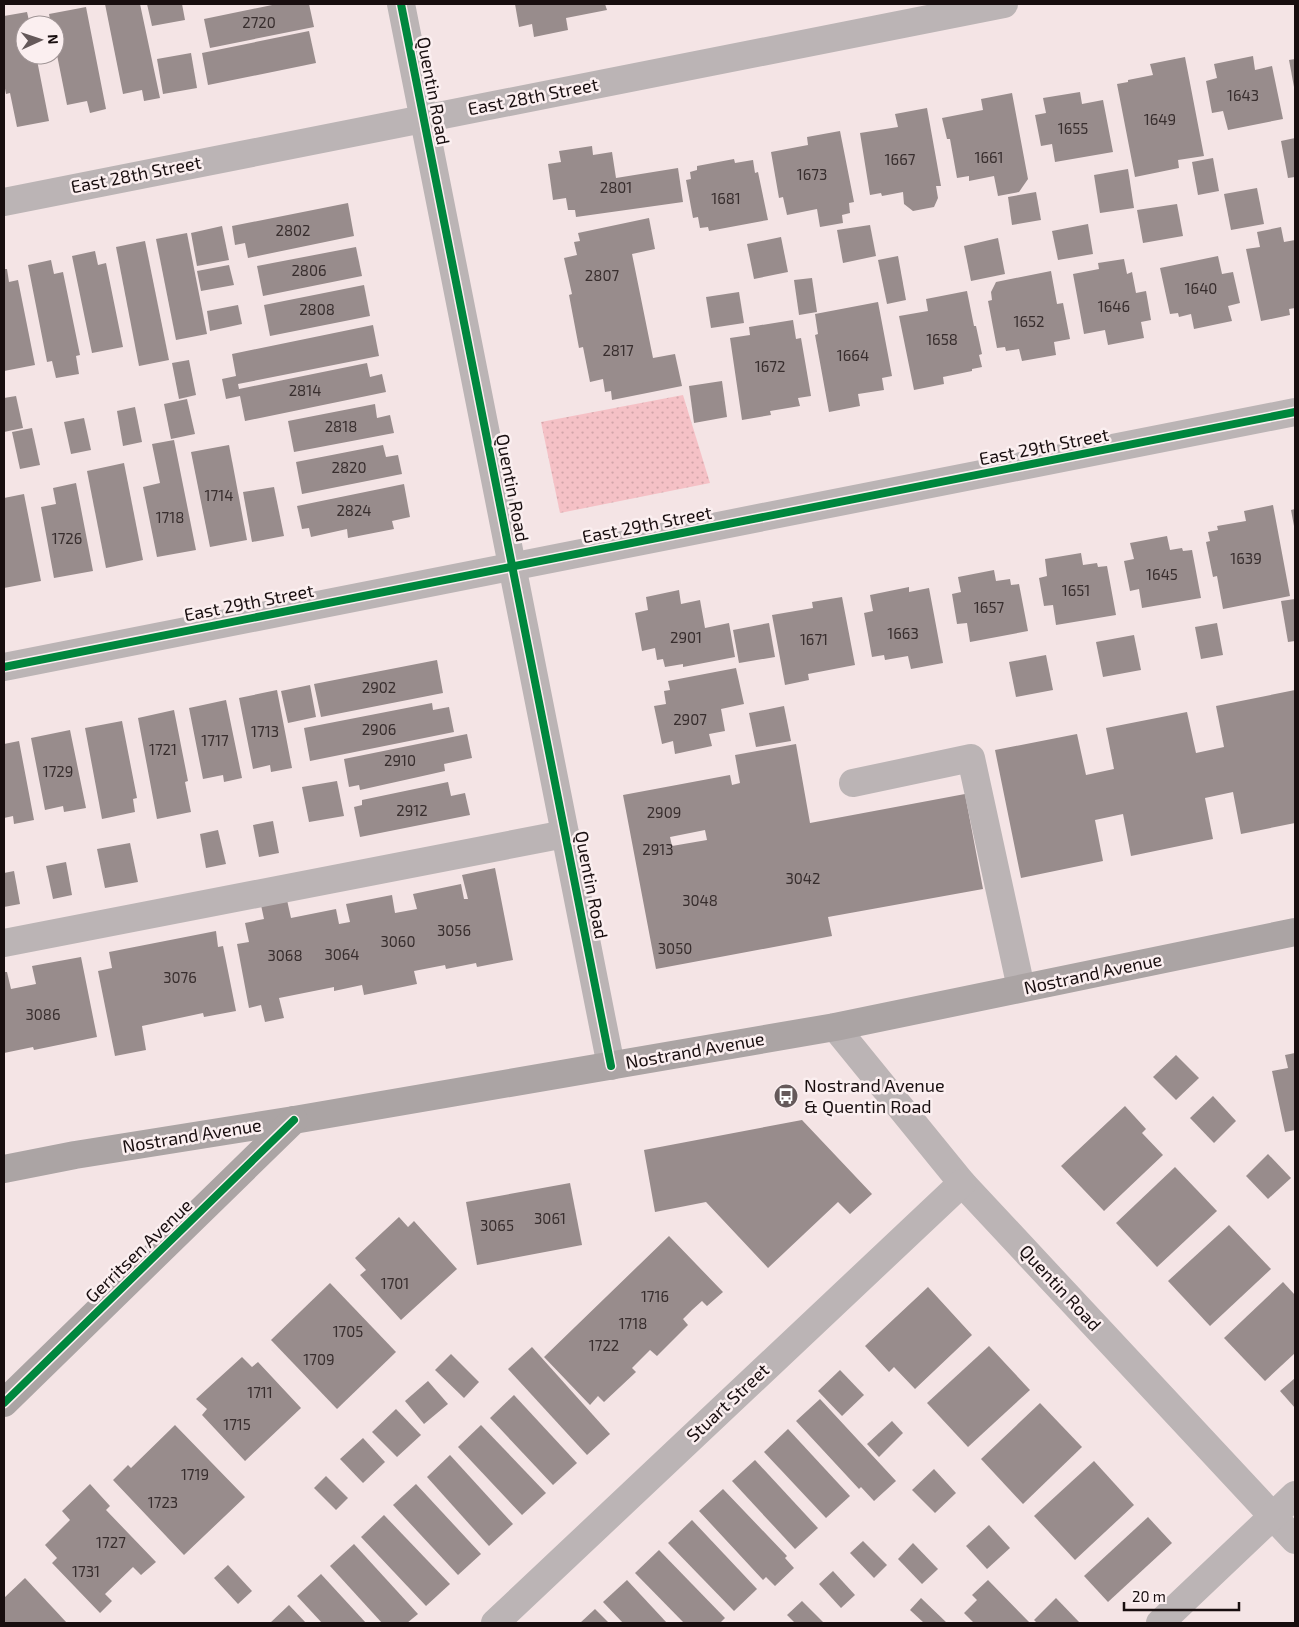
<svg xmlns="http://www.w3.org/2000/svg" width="1299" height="1627" viewBox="0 0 1299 1627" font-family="'Exo 2',sans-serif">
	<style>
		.grass { fill: url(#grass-dots) }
		.building { fill: #988c8c; fill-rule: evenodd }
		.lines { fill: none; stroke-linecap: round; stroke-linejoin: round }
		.minor { stroke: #bbb4b5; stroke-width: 28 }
		.major { stroke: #aba4a4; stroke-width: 28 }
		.cycleway-casing { stroke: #fbeff0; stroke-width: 11 }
		.cycleway { stroke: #00873e; stroke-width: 8 }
		.labels { text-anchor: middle; stroke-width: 5; stroke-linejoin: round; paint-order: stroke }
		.number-label { font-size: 15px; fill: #382e2e }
		.street-label { font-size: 18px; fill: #180e0f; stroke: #fbeff0 }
		.poi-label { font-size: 18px; fill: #180e0f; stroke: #fbeff0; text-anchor: start }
	</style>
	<defs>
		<pattern id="grass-dots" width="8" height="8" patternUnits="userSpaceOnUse" patternTransform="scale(1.25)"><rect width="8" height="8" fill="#f5c1c6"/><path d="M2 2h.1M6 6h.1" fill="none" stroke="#d1a5a9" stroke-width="1.8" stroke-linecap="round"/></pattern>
	</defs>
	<rect width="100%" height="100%" fill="#f4e4e5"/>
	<polygon class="grass" points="683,395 710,483 560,513 541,422"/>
	<g class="building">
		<polygon points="105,4 140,4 160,98 144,101 142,90 123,94"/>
		<polygon points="147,4 182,4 185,20 152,26"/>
		<polygon points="277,4 309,4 314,27 210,48 204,19"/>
		<polygon points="515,4 605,4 607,10 566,18 568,30 534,37 532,24 519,27"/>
		<polygon points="86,7 106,109 90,113 87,101 67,105 55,45 55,25 51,25 49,14"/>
		<polygon points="27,12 30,25 25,25 25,55 36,55 49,121 17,127 10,93 6,94 4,83 4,16"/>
		<polygon points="309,31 316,63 208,85 202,53"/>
		<polygon points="191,53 197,88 163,94 157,59"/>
		<polygon points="1253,56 1255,70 1272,66 1283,119 1228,130 1223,111 1212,113 1206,81 1217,78 1214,64"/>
		<polygon points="1185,57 1204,156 1178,160 1179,168 1135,177 1117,84 1128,82 1128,80 1153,75 1150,64"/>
		<polygon points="1295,59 1295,87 1294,87 1289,60"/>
		<polygon points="1080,92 1082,104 1103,100 1113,152 1055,162 1052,144 1041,146 1035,115 1046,113 1043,98"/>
		<polygon points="1012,93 1028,179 1019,192 998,196 994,176 969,181 969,176 957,178 950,139 947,139 942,118 983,110 981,99"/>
		<polygon points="927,108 941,186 936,186 938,198 934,207 913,211 904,204 903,192 882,196 881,193 870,195 860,133 898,127 895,114"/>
		<polygon points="840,131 854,202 849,203 850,213 842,215 843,223 820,227 817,209 787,215 783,197 779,198 771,152 808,145 807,137"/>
		<polygon points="1295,138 1295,177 1288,178 1281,141"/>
		<polygon points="592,146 593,155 612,152 616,178 678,168 683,202 576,217 575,210 568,210 566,198 553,200 548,164 561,162 559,151"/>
		<polygon points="1213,158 1219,191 1198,195 1192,162"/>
		<polygon points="734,159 735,163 753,160 755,173 758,172 768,220 709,231 708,227 700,228 698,217 693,218 686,180 691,179 690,172 697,170 697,166"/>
		<polygon points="1128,169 1134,208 1100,213 1094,175"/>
		<polygon points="1257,188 1264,224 1231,230 1224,194"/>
		<polygon points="1036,192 1041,220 1012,225 1008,197"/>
		<polygon points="348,203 354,236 248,258 245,243 235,245 232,226"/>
		<polygon points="1177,204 1183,236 1143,243 1137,210"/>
		<polygon points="649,218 655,249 632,254 653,358 675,354 682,386 612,400 611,391 605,392 603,379 590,382 583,347 579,348 569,295 572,294 564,258 577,255 574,242 580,241 578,233"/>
		<polygon points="1088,224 1093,254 1058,260 1052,231"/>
		<polygon points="870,225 876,256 843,263 837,230"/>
		<polygon points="222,226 229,260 197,266 191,233"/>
		<polygon points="1281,227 1284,242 1295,240 1295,308 1289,309 1290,315 1261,321 1246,249 1260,247 1257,232"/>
		<polygon points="187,233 207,334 176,340 156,239"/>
		<polygon points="781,237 788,272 754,279 747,244"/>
		<polygon points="998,238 1005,274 971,281 964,246"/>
		<polygon points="145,241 169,360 139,366 116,247"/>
		<polygon points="356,247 362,276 263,296 257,266"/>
		<polygon points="95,251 98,265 106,263 123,347 92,353 72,256"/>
		<polygon points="898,256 906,300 887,304 878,260"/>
		<polygon points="1218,256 1222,274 1233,272 1240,303 1228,306 1232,321 1194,329 1191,314 1179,317 1178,313 1170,314 1160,268"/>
		<polygon points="1124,259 1127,274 1132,272 1136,293 1146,291 1151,320 1141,322 1144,338 1108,345 1105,330 1084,334 1073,274 1099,269 1098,263"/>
		<polygon points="51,260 54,274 63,272 80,355 76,356 79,374 56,378 52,361 47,362 28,265"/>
		<polygon points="229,265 234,285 201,291 197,271"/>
		<polygon points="4,269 7,269 9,282 18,280 35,365 4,371"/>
		<polygon points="1051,271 1057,304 1063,303 1070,339 1054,342 1056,355 1022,361 1019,349 1006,351 1005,347 997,348 988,301 992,300 991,292 996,282"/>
		<polygon points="812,278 817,312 799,315 794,280"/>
		<polygon points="364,285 370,316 270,336 264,305"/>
		<polygon points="967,291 974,326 976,326 982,354 979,355 982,367 972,369 972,371 943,377 944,384 914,390 899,316 928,311 926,299"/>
		<polygon points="739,292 744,323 711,328 706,297"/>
		<polygon points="878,302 892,376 882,378 884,390 858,394 860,406 829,412 815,335 818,334 815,314"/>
		<polygon points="238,305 242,324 210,331 207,311"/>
		<polygon points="793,320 796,339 801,338 811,396 798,398 800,406 770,411 771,415 742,420 730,338 750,335 749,327"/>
		<polygon points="373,325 379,356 238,384 239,389 367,363 370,377 382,374 386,392 245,421 240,396 226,399 222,379 236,376 232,354"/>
		<polygon points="189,360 196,395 179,399 172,363"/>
		<polygon points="722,381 727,417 694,423 689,386"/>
		<polygon points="16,396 23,428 4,432 4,398"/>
		<polygon points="187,399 195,434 171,439 164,404"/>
		<polygon points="375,404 377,418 390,415 394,433 294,452 288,421"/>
		<polygon points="135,407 142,442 123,446 117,411"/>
		<polygon points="84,418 91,450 71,454 64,422"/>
		<polygon points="32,428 40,465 20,469 12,432"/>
		<polygon points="174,440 196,550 157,557 143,487 160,483 152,444"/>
		<polygon points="229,445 247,540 210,547 191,452"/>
		<polygon points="383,445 386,457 398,455 402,474 302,494 296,462"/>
		<polygon points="124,463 143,560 106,568 87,471"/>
		<polygon points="76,483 93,571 54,578 41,507 56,504 53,488"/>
		<polygon points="404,484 410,517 392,521 394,529 348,538 347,529 311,537 309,528 302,529 297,506"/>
		<polygon points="274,487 284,536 252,542 243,492"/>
		<polygon points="24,494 41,581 4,588 5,514 4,498"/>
		<polygon points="1273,505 1290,596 1223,609 1217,576 1213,577 1206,542 1210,541 1208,532 1218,530 1217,526 1246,521 1244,511"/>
		<polygon points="1295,509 1295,526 1294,526 1291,510"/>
		<polygon points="1167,536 1170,550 1182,548 1183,551 1192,550 1201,598 1142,608 1139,589 1130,591 1124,561 1134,559 1130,543"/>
		<polygon points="1081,553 1083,565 1097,563 1098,567 1107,566 1116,615 1056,625 1053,605 1044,606 1039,578 1047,576 1045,559"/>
		<polygon points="994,570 996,581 1010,579 1011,585 1019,584 1028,631 970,642 967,623 957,624 952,594 961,592 958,577"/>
		<polygon points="909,587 909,592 929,588 943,663 911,669 908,656 885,660 884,655 872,657 864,613 873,611 870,595"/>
		<polygon points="679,590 681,604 700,600 705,628 729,623 735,657 683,667 683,664 665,667 663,659 657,660 655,648 642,651 635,613 648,610 646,597"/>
		<polygon points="842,597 855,665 808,674 809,680 785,685 772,615 813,608 812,602"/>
		<polygon points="1295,599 1295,641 1288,642 1281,601"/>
		<polygon points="769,623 775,657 739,663 733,630"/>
		<polygon points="1217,623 1223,655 1201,659 1195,627"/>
		<polygon points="1134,635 1141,670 1103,677 1096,642"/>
		<polygon points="1046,655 1053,690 1016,697 1009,662"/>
		<polygon points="437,660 443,693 321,717 314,684"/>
		<polygon points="736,668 744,704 721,709 725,731 709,734 712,746 675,754 673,741 662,744 654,706 666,704 664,691 670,690 668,681"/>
		<polygon points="310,685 316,717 288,723 281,691"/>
		<polygon points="277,690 292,768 271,772 270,765 253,769 239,698"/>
		<polygon points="1295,690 1295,823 1241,834 1233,792 1205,798 1213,839 1131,856 1123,814 1095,820 1103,861 1021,878 995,750 1077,734 1086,775 1114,769 1106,728 1187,712 1196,753 1224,747 1216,706"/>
		<polygon points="226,700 242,778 224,782 223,775 203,779 189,708"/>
		<polygon points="432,703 433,710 449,707 454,732 310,761 304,728"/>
		<polygon points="784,706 791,741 756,747 749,713"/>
		<polygon points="174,710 188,781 185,782 191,812 157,819 138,718"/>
		<polygon points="122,721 137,798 133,799 135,812 102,819 85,728"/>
		<polygon points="70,730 86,808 64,812 63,806 45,810 31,738"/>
		<polygon points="467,734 472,758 444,764 445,771 360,790 359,785 349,787 344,759"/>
		<polygon points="19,741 34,820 14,824 13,816 4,818 4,744"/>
		<path d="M796,744L810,823L965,794L983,889L828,917L832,936L656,969L623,795L730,775L732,785L740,783L735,755ZM705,830L707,840L672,846L670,837Z"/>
		<polygon points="337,781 344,816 309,822 302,787"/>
		<polygon points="448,782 451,796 465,793 470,815 360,837 354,807 362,805 362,800"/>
		<polygon points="273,821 279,853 259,857 253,825"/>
		<polygon points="218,830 226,864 206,868 200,834"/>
		<polygon points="130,843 138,882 105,888 97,849"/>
		<polygon points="66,862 72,895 53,899 46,866"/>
		<polygon points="495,868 513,960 477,967 476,963 446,969 445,965 414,971 417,984 364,995 362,985 334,991 334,987 279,998 284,1018 265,1022 261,1005 249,1008 237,944 249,942 245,923 264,919 261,905 287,900 291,918 336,909 339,924 350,922 346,904 392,895 395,913 417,909 413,894 461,884 464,899 468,899 462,875"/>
		<polygon points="14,871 20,904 4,907 4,873"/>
		<polygon points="216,931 218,947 223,946 236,1011 204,1017 203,1013 142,1026 146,1050 115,1056 98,971 112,968 109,952"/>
		<polygon points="81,957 97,1037 34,1050 33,1047 4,1053 4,972 7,972 11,989 36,984 32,966"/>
		<polygon points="1295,1053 1295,1130 1285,1132 1272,1071 1288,1068 1285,1055"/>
		<polygon points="1176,1055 1199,1078 1176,1100 1153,1077"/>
		<polygon points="1213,1096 1236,1121 1214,1143 1190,1118"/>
		<polygon points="1125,1106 1146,1129 1142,1133 1163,1155 1104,1211 1061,1166"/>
		<polygon points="802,1120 872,1194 850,1214 838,1202 768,1268 706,1202 655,1212 644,1150"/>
		<polygon points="1268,1154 1291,1178 1268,1199 1246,1176"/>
		<polygon points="1175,1167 1217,1211 1157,1267 1116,1223"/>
		<polygon points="570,1183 582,1245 477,1265 466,1202"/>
		<polygon points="399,1217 408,1227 414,1221 457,1269 401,1320 360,1275 366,1270 355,1258"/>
		<polygon points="1229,1225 1271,1269 1210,1326 1168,1281"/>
		<polygon points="669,1236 723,1292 707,1306 702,1301 692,1310 683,1319 688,1325 657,1356 650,1350 632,1368 636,1372 604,1402 598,1396 590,1405 544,1357"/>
		<polygon points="1283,1282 1295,1295 1295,1353 1265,1381 1224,1338"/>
		<polygon points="330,1283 396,1352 337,1409 271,1340"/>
		<polygon points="928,1287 972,1335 915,1389 894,1367 889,1372 865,1346"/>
		<polygon points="989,1346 1030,1390 968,1447 927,1403"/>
		<polygon points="532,1347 610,1434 587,1455 508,1369"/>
		<polygon points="451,1354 479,1382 464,1398 435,1370"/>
		<polygon points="242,1357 252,1367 258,1362 301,1408 245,1461 202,1415 207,1409 196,1399"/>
		<polygon points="840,1370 864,1395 842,1416 818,1391"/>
		<polygon points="1295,1378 1295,1408 1280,1391"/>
		<polygon points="428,1381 448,1404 424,1424 405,1401"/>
		<polygon points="514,1395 577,1463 553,1485 490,1418"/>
		<polygon points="820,1399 896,1481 874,1501 861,1487 859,1489 796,1421"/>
		<polygon points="1040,1403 1082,1447 1023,1504 981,1459"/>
		<polygon points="396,1409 421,1435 397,1457 372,1432"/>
		<polygon points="892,1421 903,1433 879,1457 867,1444"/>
		<polygon points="175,1425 245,1497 184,1555 113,1480 128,1465 131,1468"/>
		<polygon points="481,1425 546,1493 522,1515 458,1447"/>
		<polygon points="788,1429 850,1496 826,1518 764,1452"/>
		<polygon points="363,1438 385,1462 363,1483 340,1459"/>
		<polygon points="450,1455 513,1524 489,1546 427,1477"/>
		<polygon points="755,1460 818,1528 795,1549 732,1481"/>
		<polygon points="1094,1461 1134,1505 1075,1560 1034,1516"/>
		<polygon points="934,1469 956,1493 935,1513 912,1490"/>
		<polygon points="326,1476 348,1498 336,1510 314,1488"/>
		<polygon points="90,1484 110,1506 106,1510 156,1562 141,1575 133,1567 105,1594 112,1601 100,1613 52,1563 57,1558 45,1545 70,1520 62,1511"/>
		<polygon points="416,1484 481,1554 458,1575 393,1505"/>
		<polygon points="723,1489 787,1556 785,1558 794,1568 775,1586 766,1577 763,1580 699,1511"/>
		<polygon points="384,1515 450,1584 426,1606 361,1537"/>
		<polygon points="1148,1517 1172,1543 1108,1602 1084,1576"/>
		<polygon points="692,1520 757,1589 734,1611 668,1543"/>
		<polygon points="989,1525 1010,1548 987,1569 966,1546"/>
		<polygon points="863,1541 887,1565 874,1578 850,1553"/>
		<polygon points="913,1543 938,1569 922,1584 898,1559"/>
		<polygon points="354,1544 418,1614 407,1623 382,1623 330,1566"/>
		<polygon points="659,1550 725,1618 720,1623 684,1623 635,1573"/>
		<polygon points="228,1565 252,1591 238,1604 214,1578"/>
		<polygon points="833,1571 855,1595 841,1608 819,1584"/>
		<polygon points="321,1574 366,1623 322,1623 297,1596"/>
		<polygon points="25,1578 67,1623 4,1623 4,1598"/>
		<polygon points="627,1580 667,1623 623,1623 603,1602"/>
		<polygon points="988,1580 1030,1623 974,1623 964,1613 977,1600 972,1595"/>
		<polygon points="921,1598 947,1623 924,1623 910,1610"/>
		<polygon points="1056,1598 1080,1623 1037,1623 1034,1620"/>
		<polygon points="802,1601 824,1623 795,1623 787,1615"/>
		<polygon points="289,1605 306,1623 270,1623"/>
		<polygon points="595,1609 609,1623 580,1623"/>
	</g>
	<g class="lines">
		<g class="minor">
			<polyline points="401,4 611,1066"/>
			<polyline points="4,202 1004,4"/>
			<polyline points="4,667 1295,412"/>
			<polyline points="853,783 971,758 1021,988"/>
			<polyline points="4,943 565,834"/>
			<polyline points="835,1027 962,1183 1295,1540"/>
			<polyline points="495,1623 962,1183"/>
			<polyline points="1160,1623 1295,1495"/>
		</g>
		<g class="major">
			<polyline points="4,1169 75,1155 294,1120 835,1027 1295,932"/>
			<polyline points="4,1403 294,1120"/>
		</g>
		<defs>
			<g id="cycleway">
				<polyline points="401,4 611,1066"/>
				<polyline points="4,667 1295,412"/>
				<polyline points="4,1403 294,1120"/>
			</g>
		</defs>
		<use href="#cycleway" class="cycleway-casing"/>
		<use href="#cycleway" class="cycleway"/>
	</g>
	<defs>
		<symbol id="bus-disc" viewBox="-11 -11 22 22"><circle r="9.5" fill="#65595a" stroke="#fbeff0"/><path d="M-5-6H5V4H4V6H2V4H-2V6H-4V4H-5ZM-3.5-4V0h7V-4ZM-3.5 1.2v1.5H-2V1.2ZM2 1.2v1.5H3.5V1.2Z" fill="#fff"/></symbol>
	</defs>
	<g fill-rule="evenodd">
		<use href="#bus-disc" x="772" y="1082" width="28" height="28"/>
	</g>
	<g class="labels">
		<g class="number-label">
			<text x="259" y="28">2720</text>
			<text x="1243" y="101">1643</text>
			<text x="1160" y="125">1649</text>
			<text x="1073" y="134">1655</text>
			<text x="989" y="163">1661</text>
			<text x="900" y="165">1667</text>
			<text x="812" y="180">1673</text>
			<text x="616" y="193">2801</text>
			<text x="726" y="204">1681</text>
			<text x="293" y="236">2802</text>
			<text x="309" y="276">2806</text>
			<text x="602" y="281">2807</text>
			<text x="1201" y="294">1640</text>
			<text x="1114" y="312">1646</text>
			<text x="317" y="315">2808</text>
			<text x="1029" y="327">1652</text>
			<text x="942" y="345">1658</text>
			<text x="618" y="356">2817</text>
			<text x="853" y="361">1664</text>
			<text x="770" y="372">1672</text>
			<text x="305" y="396">2814</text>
			<text x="341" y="432">2818</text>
			<text x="349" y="473">2820</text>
			<text x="219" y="501">1714</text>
			<text x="354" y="516">2824</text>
			<text x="170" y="523">1718</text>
			<text x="67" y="544">1726</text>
			<text x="1246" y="564">1639</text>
			<text x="1162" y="580">1645</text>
			<text x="1076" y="596">1651</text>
			<text x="989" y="613">1657</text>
			<text x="903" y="639">1663</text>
			<text x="686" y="643">2901</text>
			<text x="814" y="645">1671</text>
			<text x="379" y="693">2902</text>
			<text x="690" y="725">2907</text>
			<text x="379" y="735">2906</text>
			<text x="265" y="737">1713</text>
			<text x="215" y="746">1717</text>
			<text x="163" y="755">1721</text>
			<text x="400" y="766">2910</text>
			<text x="58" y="777">1729</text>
			<text x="412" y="816">2912</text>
			<text x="664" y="818">2909</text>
			<text x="658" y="855">2913</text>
			<text x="803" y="884">3042</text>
			<text x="700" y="906">3048</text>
			<text x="454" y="936">3056</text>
			<text x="398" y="947">3060</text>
			<text x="675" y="954">3050</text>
			<text x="342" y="960">3064</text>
			<text x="285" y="961">3068</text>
			<text x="180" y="983">3076</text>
			<text x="43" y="1020">3086</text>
			<text x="550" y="1224">3061</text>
			<text x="497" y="1231">3065</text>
			<text x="395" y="1289">1701</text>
			<text x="655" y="1302">1716</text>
			<text x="633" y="1329">1718</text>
			<text x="348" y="1337">1705</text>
			<text x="604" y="1351">1722</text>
			<text x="319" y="1365">1709</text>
			<text x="260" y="1398">1711</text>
			<text x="237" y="1430">1715</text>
			<text x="195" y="1480">1719</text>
			<text x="163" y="1508">1723</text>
			<text x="111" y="1548">1727</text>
			<text x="86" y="1577">1731</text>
		</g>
		<g class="street-label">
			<text transform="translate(433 91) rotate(79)" y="6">Quentin Road</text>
			<text transform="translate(533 97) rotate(-11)" y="6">East 28th Street</text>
			<text transform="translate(136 175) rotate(-11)" y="6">East 28th Street</text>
			<text transform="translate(1044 447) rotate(-11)" y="6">East 29th Street</text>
			<text transform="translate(512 488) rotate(79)" y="6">Quentin Road</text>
			<text transform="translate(647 525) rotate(-11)" y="6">East 29th Street</text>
			<text transform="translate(249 603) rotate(-11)" y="6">East 29th Street</text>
			<text transform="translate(591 885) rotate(79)" y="6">Quentin Road</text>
			<text transform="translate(1093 974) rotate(-12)" y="6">Nostrand Avenue</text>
			<text transform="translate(695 1051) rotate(-10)" y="6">Nostrand Avenue</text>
			<text transform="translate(192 1136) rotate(-9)" y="6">Nostrand Avenue</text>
			<text transform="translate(139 1251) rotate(-44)" y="6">Gerritsen Avenue</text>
			<text transform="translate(1060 1288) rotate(47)" y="6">Quentin Road</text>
			<text transform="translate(728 1403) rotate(-43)" y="6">Stuart Street</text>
		</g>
		<g class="poi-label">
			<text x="804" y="1092">Nostrand Avenue<tspan x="804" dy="21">&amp; Quentin Road</tspan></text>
		</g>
	</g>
	<rect width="1299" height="1627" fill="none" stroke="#180e0f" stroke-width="10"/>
	<g transform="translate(40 40) rotate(87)"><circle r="24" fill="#fbeff0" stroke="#a09596"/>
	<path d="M0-4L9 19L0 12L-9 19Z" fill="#65595a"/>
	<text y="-8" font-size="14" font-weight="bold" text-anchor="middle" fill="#180e0f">N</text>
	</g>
	<path d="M1124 1602v8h115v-8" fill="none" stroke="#180e0f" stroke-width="2.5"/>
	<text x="1132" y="1602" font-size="15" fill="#180e0f" stroke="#fbeff0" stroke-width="4" paint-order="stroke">20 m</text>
</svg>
